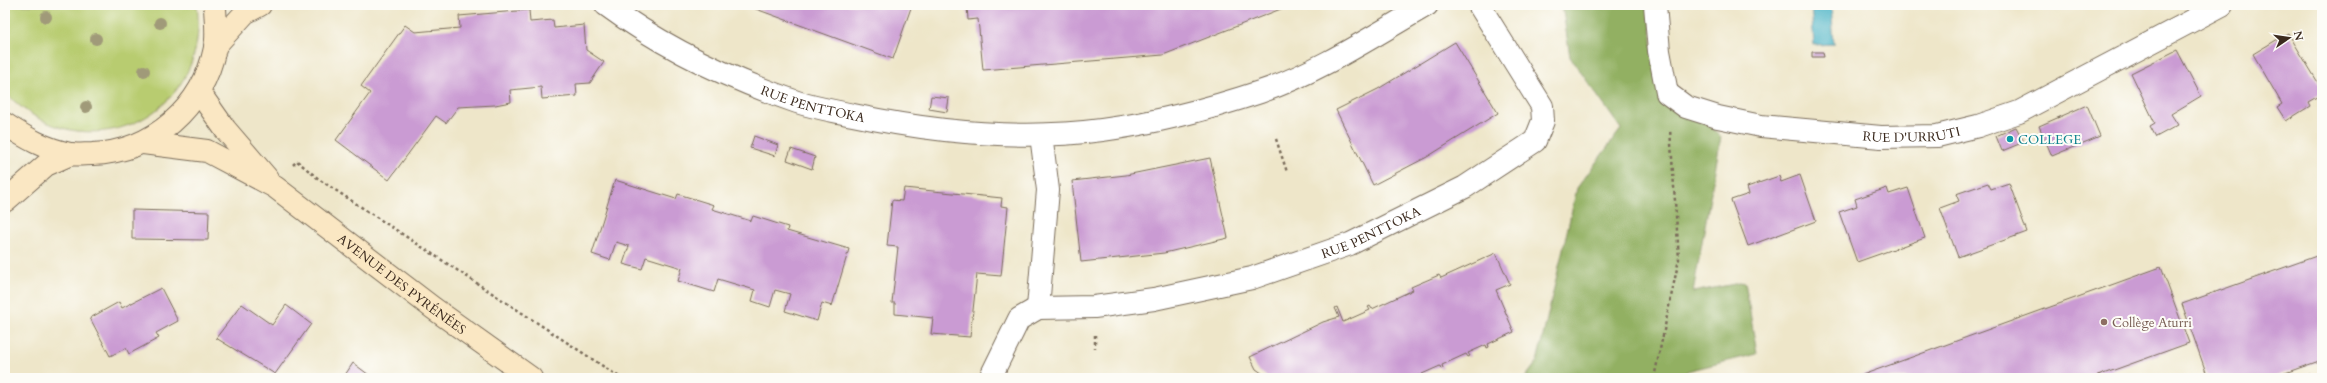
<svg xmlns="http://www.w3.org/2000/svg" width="2327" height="383" viewBox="0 0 2327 383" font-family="Cardo,serif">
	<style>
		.green { fill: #b8cc70; stroke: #7a7b47 }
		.forest { fill: #92b062; stroke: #666d40 }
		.water { fill: #49b3c6; stroke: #426e72 }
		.building { fill: #ca9bd3 }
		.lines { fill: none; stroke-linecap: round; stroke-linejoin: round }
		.street-casing { stroke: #7a6c5a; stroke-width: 24 }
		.secondary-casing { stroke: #7a6c5a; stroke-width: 24 }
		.path { stroke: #7a6c5a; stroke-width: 2.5; stroke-dasharray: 3 3; stroke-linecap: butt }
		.street { stroke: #fff; stroke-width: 22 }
		.secondary { stroke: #fae7c3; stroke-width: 22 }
		.tree { fill: #a09a79 }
		.culture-dot { fill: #0f9aa8; stroke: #fdfcf7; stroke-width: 1.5 }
		.education-dot { fill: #8d6e63; stroke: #fdfcf7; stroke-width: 1.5 }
		.labels { text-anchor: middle; stroke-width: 4; stroke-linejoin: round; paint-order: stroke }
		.street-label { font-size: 13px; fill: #3b2a1e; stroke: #fdfcf7 }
		.culture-label { font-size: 13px; fill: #0d838f; stroke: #fdfcf7; text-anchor: start }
		.education-label { font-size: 13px; fill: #785e54; stroke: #fdfcf7; text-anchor: start }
	</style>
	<rect width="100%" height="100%" fill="#fdfcf7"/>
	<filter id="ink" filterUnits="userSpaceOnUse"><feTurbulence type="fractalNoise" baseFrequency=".025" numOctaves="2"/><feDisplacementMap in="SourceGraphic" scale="8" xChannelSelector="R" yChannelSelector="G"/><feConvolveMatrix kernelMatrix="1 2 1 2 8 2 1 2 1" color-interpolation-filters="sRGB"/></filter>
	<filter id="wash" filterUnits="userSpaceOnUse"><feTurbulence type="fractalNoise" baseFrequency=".012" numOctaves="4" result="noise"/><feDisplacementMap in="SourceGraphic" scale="16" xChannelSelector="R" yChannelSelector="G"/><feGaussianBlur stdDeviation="0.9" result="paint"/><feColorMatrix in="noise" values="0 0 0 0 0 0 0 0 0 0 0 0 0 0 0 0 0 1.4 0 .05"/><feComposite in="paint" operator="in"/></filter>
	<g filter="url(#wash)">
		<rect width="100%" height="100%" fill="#eee6c9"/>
		<path class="green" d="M5,5H197C212,118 82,176 5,92Z"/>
		<polygon class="forest" points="1562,5 1649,5 1654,65 1721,137 1693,292 1745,282 1757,354 1687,371 1683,378 1525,378 1537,362 1577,188 1621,129 1570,57"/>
		<polygon class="water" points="1811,5 1831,5 1834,44 1814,45"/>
		<g id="blocks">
			<g class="building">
				<polygon points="745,5 912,5 893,59"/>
				<polygon points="967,5 1291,5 1163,55 983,70 978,19 968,20"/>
				<polygon points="529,10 530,22 553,20 554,28 584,25 586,50 604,62 590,83 576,84 577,96 542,99 541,87 510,90 511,102 495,105 458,107 446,123 436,116 389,180 336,140 370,93 361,86 405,25 415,32 460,28 459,16"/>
				<polygon points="2288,33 2322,89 2322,94 2308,102 2310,106 2286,121 2277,107 2282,104 2253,54"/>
				<polygon points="1455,42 1498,113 1427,157 1373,185 1336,110 1378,89"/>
				<polygon points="2177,50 2201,96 2171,114 2178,125 2156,137 2150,126 2155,123 2131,73"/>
				<polygon points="1812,52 1823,52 1824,57 1812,57"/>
				<polygon points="931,96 949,98 947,112 929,109"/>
				<polygon points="2087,105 2100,136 2052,156 2039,126"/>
				<polygon points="2016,127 2024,142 2002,151 1996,136"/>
				<polygon points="754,136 778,145 775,156 750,148"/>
				<polygon points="791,149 815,157 812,169 787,160"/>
				<polygon points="1210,158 1228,238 1164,253 1081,262 1072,181 1126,175"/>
				<polygon points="1800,175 1816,221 1748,246 1731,200 1749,194 1747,187 1779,176 1781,182"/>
				<polygon points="615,180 676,199 678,194 714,205 712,209 751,221 753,216 772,222 788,227 787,231 849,249 832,306 822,303 817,321 785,311 790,294 775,290 770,307 752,301 755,290 718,279 714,292 678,281 682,268 646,257 642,269 623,264 629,246 616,242 610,260 592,254"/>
				<polygon points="1988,183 1991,189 2009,183 2027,232 1958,257 1940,208 1959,201 1956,194"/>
				<polygon points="904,188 1002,198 1001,206 1008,207 1001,276 977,274 970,337 931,334 933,318 895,314 895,303 892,303 898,247 887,246 892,200 902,201"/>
				<polygon points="1887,188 1889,194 1908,188 1925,238 1857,262 1839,212 1857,206 1855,199"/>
				<polygon points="132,210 209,212 208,240 132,239"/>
				<polygon points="1496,253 1510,284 1496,290 1514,332 1488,344 1489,347 1487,348 1486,345 1468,353 1470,356 1468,357 1466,354 1442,365 1443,368 1441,369 1440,366 1422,374 1423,377 1421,378 1420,375 1413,378 1283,378 1282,375 1269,378 1256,369 1250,357 1323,322 1339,317 1335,308 1337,307 1343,322 1370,310 1368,307 1370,306 1372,309 1413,290 1411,287 1439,275 1441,278"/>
				<polygon points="2322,254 2322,360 2271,378 2208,378 2182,304"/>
				<polygon points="2161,267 2189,343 2092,378 1854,378"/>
				<polygon points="161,288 178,321 156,333 159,338 129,354 126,348 110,356 90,318 119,302 122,308"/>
				<polygon points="242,304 272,325 286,305 311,324 275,374 216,338"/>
				<polygon points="353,363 373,378 343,378"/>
				<polygon points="2310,374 2311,378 2301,378"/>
			</g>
		</g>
	</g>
	<g filter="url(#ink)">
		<use href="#blocks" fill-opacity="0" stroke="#7a6c5a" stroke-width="1"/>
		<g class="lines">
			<defs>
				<g id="street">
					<path id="s1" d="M606,5C663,47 730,79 797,102C815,108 835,111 853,115C934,132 1019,141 1102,130C1155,123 1209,109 1260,92C1319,72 1373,36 1427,5"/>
					<path id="s2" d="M1655,5L1659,51L1667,93L1686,107L1718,117L1761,126L1881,137L1937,136L1978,126L2019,112L2222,5"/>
					<path id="s3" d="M1041,135L1048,190L1038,308L1094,307L1154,299L1252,278L1350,244L1465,187L1535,141L1543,121L1542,106L1479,5"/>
					<polyline points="990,378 1019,319 1038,308"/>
				</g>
				<g id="secondary">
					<polyline points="215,46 245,13 260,5"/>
					<polyline points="199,92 225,129 267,178"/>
					<path d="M5,124C26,138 45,149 70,154C77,155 85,154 92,154C153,152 203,107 215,48C218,34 215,18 215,5"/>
					<path id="s4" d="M143,143L207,151L275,187L433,308L531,378"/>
					<polyline points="5,201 46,165 71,154"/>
				</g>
			</defs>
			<use href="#street" class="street-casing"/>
			<use href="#secondary" class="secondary-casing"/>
			<g class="path">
				<polyline points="1276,139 1287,172"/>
				<polyline points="293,165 297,161 320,180 621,378"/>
				<polyline points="1095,335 1095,348"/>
				<polyline points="1654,378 1679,259 1670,129"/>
			</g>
			<use href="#street" class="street"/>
			<use href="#secondary" class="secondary"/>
		</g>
		<g class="tree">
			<circle cx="46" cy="17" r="6"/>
			<circle cx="160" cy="23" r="6"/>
			<circle cx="96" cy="39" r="6"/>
			<circle cx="144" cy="71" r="6"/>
			<circle cx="86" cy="107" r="6"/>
		</g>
	</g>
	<circle class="culture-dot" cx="2010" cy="139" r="4"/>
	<circle class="education-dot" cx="2104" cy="322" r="4"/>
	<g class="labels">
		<g class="street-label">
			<text dy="5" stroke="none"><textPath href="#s1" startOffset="231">RUE PENTTOKA</textPath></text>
			<text dy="5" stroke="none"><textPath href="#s2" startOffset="341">RUE D'URRUTI</textPath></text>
			<text dy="5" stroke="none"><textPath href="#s3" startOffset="518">RUE PENTTOKA</textPath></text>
			<text dy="5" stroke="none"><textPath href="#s4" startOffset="301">AVENUE DES PYRÉNÉES</textPath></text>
		</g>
		<g class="culture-label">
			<text x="2018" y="144">COLLEGE</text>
		</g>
		<g class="education-label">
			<text x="2112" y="327">Collège Aturri</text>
		</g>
	</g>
	<rect width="2327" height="383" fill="none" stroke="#fdfcf7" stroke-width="20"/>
	<g transform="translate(2289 38) rotate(77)" stroke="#fdfcf7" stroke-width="3" paint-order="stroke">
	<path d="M0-3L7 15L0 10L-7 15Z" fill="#3b2a1e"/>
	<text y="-6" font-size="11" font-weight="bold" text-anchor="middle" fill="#3b2a1e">N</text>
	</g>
</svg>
